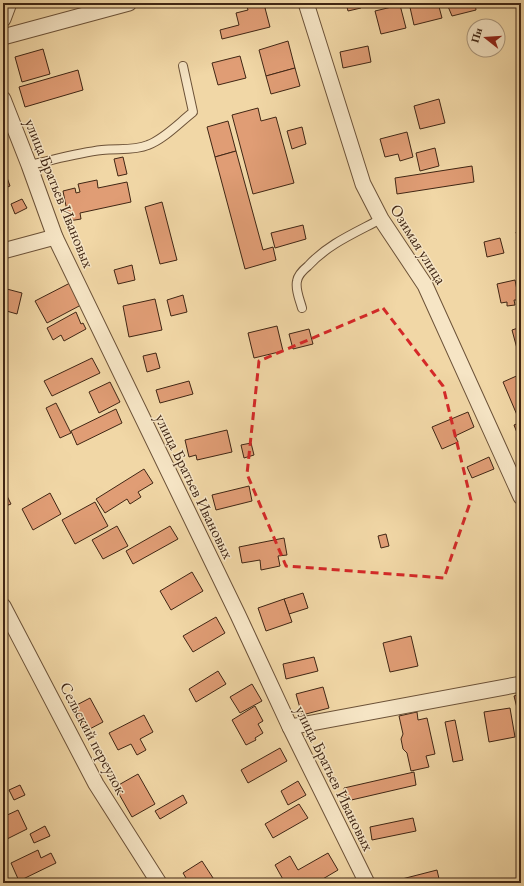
<svg xmlns="http://www.w3.org/2000/svg" width="524" height="886" viewBox="0 0 524 886" font-family="'EB Garamond',serif">
	<style>
		.building { fill: #e09d75; stroke: #402614 }
		.lines { fill: none; stroke-linecap: round; stroke-linejoin: round }
		.service-casing { stroke: #6c5238; stroke-width: 10 }
		.minor-casing { stroke: #6c5238; stroke-width: 17 }
		.service { stroke: #f6e5c5; stroke-width: 8 }
		.minor { stroke: #f6e5c5; stroke-width: 15 }
		.marked { fill: none; stroke: #d62828; stroke-width: 3; stroke-dasharray: 8 5; stroke-linejoin: round }
		.labels { text-anchor: middle; stroke-width: 3; stroke-linejoin: round; paint-order: stroke }
		.street-label { font-size: 16px; fill: #402614; stroke: #f6e5c5 }
	</style>
	<rect width="100%" height="100%" fill="#f1d7a6"/>
	<filter id="stains"><feTurbulence type="fractalNoise" baseFrequency=".005" numOctaves="4"/><feColorMatrix values="0 0 0 0 .2 0 0 0 0 .09 0 0 0 0 .02 0 0 0 .5 -.17"/></filter>
	<radialGradient id="worn" r=".72"><stop offset=".6" stop-color="#630" stop-opacity="0"/><stop offset="1" stop-color="#630" stop-opacity=".3"/></radialGradient>
	<g class="building">
		<polygon points="246,3 270,3 271,6 265,8 270,27 222,39 220,30 239,25 236,13 248,10"/>
		<polygon points="346,3 360,3 361,8 348,11"/>
		<polygon points="409,3 438,3 442,18 414,25"/>
		<polygon points="448,3 475,3 476,10 452,16 447,4"/>
		<polygon points="400,5 406,28 381,34 375,11"/>
		<polygon points="288,41 295,68 266,76 259,50"/>
		<polygon points="368,46 371,62 343,68 340,52"/>
		<polygon points="43,49 50,74 22,82 15,57"/>
		<polygon points="240,56 246,78 218,85 212,63"/>
		<polygon points="295,68 300,86 271,94 266,76"/>
		<polygon points="78,70 83,90 25,107 19,87"/>
		<polygon points="439,99 445,123 420,129 414,106"/>
		<polygon points="258,108 261,121 276,117 294,183 253,194 232,115"/>
		<polygon points="228,121 236,151 215,157 207,127"/>
		<polygon points="302,127 306,144 292,149 287,131"/>
		<polygon points="407,132 413,157 400,161 398,154 385,157 380,139"/>
		<polygon points="435,148 439,166 420,171 416,153"/>
		<polygon points="236,151 263,250 273,247 276,260 245,269 215,157"/>
		<polygon points="123,157 127,174 118,176 114,159"/>
		<polygon points="472,166 474,182 397,194 395,178"/>
		<polygon points="5,172 10,186 3,189 3,173"/>
		<polygon points="97,180 98,188 127,182 131,202 80,213 81,219 69,221 63,191 75,188 76,193 80,192 78,184"/>
		<polygon points="22,199 27,208 15,214 11,204"/>
		<polygon points="162,202 177,260 160,264 145,207"/>
		<polygon points="303,225 306,239 275,248 271,233"/>
		<polygon points="521,230 521,243 519,243 516,232"/>
		<polygon points="500,238 504,253 487,257 484,242"/>
		<polygon points="132,265 135,280 118,284 114,270"/>
		<polygon points="515,280 519,300 514,300 515,305 507,306 507,302 501,303 497,284"/>
		<polygon points="70,283 81,305 47,323 35,301"/>
		<polygon points="3,288 22,293 17,314 3,310"/>
		<polygon points="183,295 187,312 171,316 167,300"/>
		<polygon points="155,299 162,330 129,337 123,306"/>
		<polygon points="76,312 81,324 83,323 86,329 64,341 61,335 53,340 47,328"/>
		<polygon points="277,326 283,351 254,358 248,333"/>
		<polygon points="521,327 521,355 519,356 512,330"/>
		<polygon points="309,329 313,344 293,349 289,334"/>
		<polygon points="156,353 160,368 147,372 143,356"/>
		<polygon points="92,358 100,373 52,396 44,381"/>
		<polygon points="521,374 521,413 517,415 503,382"/>
		<polygon points="189,381 193,394 160,403 156,390"/>
		<polygon points="110,382 120,402 99,413 89,392"/>
		<polygon points="56,403 71,433 60,438 46,408"/>
		<polygon points="116,409 122,423 77,445 71,431"/>
		<polygon points="468,412 474,427 455,436 458,442 442,449 432,427"/>
		<polygon points="521,422 521,443 514,425"/>
		<polygon points="227,430 232,452 197,460 196,455 189,457 185,440"/>
		<polygon points="251,443 254,455 244,458 241,445"/>
		<polygon points="489,457 494,469 472,478 467,467"/>
		<polygon points="144,469 153,483 138,492 141,497 130,504 127,499 105,513 96,499"/>
		<polygon points="249,486 252,501 216,510 212,495"/>
		<polygon points="3,488 11,504 3,507 7,514 3,516"/>
		<polygon points="50,493 61,514 33,530 22,509"/>
		<polygon points="95,502 108,526 75,544 62,520"/>
		<polygon points="117,526 128,546 103,559 92,540"/>
		<polygon points="170,526 178,539 133,564 126,551"/>
		<polygon points="386,534 389,546 381,548 378,536"/>
		<polygon points="284,538 287,555 278,556 280,566 261,570 260,560 242,563 239,547"/>
		<polygon points="192,572 203,591 171,610 160,591"/>
		<polygon points="303,593 308,608 289,614 284,599"/>
		<polygon points="284,599 292,622 266,631 258,608"/>
		<polygon points="216,617 225,633 193,652 183,636"/>
		<polygon points="411,636 418,666 390,672 383,643"/>
		<polygon points="314,657 318,671 286,679 283,664"/>
		<polygon points="218,671 226,684 196,702 189,689"/>
		<polygon points="252,684 262,701 240,713 230,697"/>
		<polygon points="323,687 329,708 302,715 296,694"/>
		<polygon points="521,694 521,716 519,716 514,696"/>
		<polygon points="90,698 103,722 84,732 71,708"/>
		<polygon points="255,706 263,721 258,724 263,733 255,738 256,740 246,745 232,720"/>
		<polygon points="510,708 515,737 489,742 484,712"/>
		<polygon points="417,712 418,720 427,718 435,754 426,756 429,767 411,771 407,753 403,749 401,739 403,734 399,716"/>
		<polygon points="144,715 153,732 140,739 146,750 137,755 131,744 118,750 109,733"/>
		<polygon points="455,720 463,760 453,762 445,722"/>
		<polygon points="280,748 287,761 248,783 241,770"/>
		<polygon points="414,772 416,785 347,801 344,788"/>
		<polygon points="138,774 155,804 132,817 115,787"/>
		<polygon points="298,781 306,795 288,805 281,791"/>
		<polygon points="20,785 25,795 14,800 9,790"/>
		<polygon points="183,795 187,803 160,819 155,811"/>
		<polygon points="299,804 308,818 273,838 265,824"/>
		<polygon points="18,810 27,829 3,841 3,817"/>
		<polygon points="413,818 416,831 372,840 370,827"/>
		<polygon points="45,826 50,836 34,843 30,834"/>
		<polygon points="38,850 41,858 51,853 56,863 19,881 11,863"/>
		<polygon points="328,853 338,870 316,883 285,883 275,865 290,856 298,870"/>
		<polygon points="202,861 215,881 213,883 189,883 183,873"/>
		<polygon points="437,870 440,883 403,883 402,879"/>
	</g>
	<g class="lines">
		<defs>
			<g id="service">
				<path d="M29,165C53,160 77,153 102,150C117,148 134,151 148,145C164,139 179,123 193,112L183,66"/>
				<path d="M302,308C300,300 295,290 297,281C298,275 303,270 308,266C328,244 355,233 381,219"/>
			</g>
			<g id="minor">
				<polyline points="306,3 363,184 381,219 425,285 521,497"/>
				<polyline points="3,19 9,3"/>
				<polyline points="3,37 129,3"/>
				<polyline points="3,99 29,165 55,237 238,615 290,727 367,883"/>
				<polyline points="3,251 55,237"/>
				<polyline points="3,606 96,784 159,883"/>
				<polyline points="290,727 521,684"/>
			</g>
		</defs>
		<use href="#service" class="service-casing"/>
		<use href="#minor" class="minor-casing"/>
		<use href="#service" class="service"/>
		<use href="#minor" class="minor"/>
	</g>
	<path class="marked" d="M383,308L443,386L471,500L444,578L286,566L247,474L259,361Z"/>
	<g class="labels">
		<g class="street-label">
			<text transform="translate(60 193) rotate(68)" y="6">улица Братьев Ивановых</text>
			<text transform="translate(419 244) rotate(58)" y="6">Озимая улица</text>
			<text transform="translate(195 486) rotate(64)" y="6">улица Братьев Ивановых</text>
			<text transform="translate(94 738) rotate(62)" y="6">Сельский переулок</text>
			<text transform="translate(335 778) rotate(64)" y="6">улица Братьев Ивановых</text>
		</g>
	</g>
	<rect width="524" height="886" fill="none" stroke="#f1d7a6" stroke-width="16"/>
	<rect x="4" y="4" width="516" height="878" fill="none" stroke="#402614" stroke-width="2"/>
	<rect x="8" y="8" width="508" height="870" fill="none" stroke="#402614"/>
	<g transform="translate(486 38) rotate(287)"><circle r="19" fill="#f6e5c5" stroke="#ad997e"/>
	<path d="M0-3L7 15L0 10L-7 15Z" fill="#8f2418"/>
	<text y="-6" font-size="11" font-weight="bold" text-anchor="middle" fill="#402614">Пн</text>
	</g>
	<rect width="100%" height="100%" filter="url(#stains)"/>
	<rect width="100%" height="100%" fill="url(#worn)"/>
</svg>
